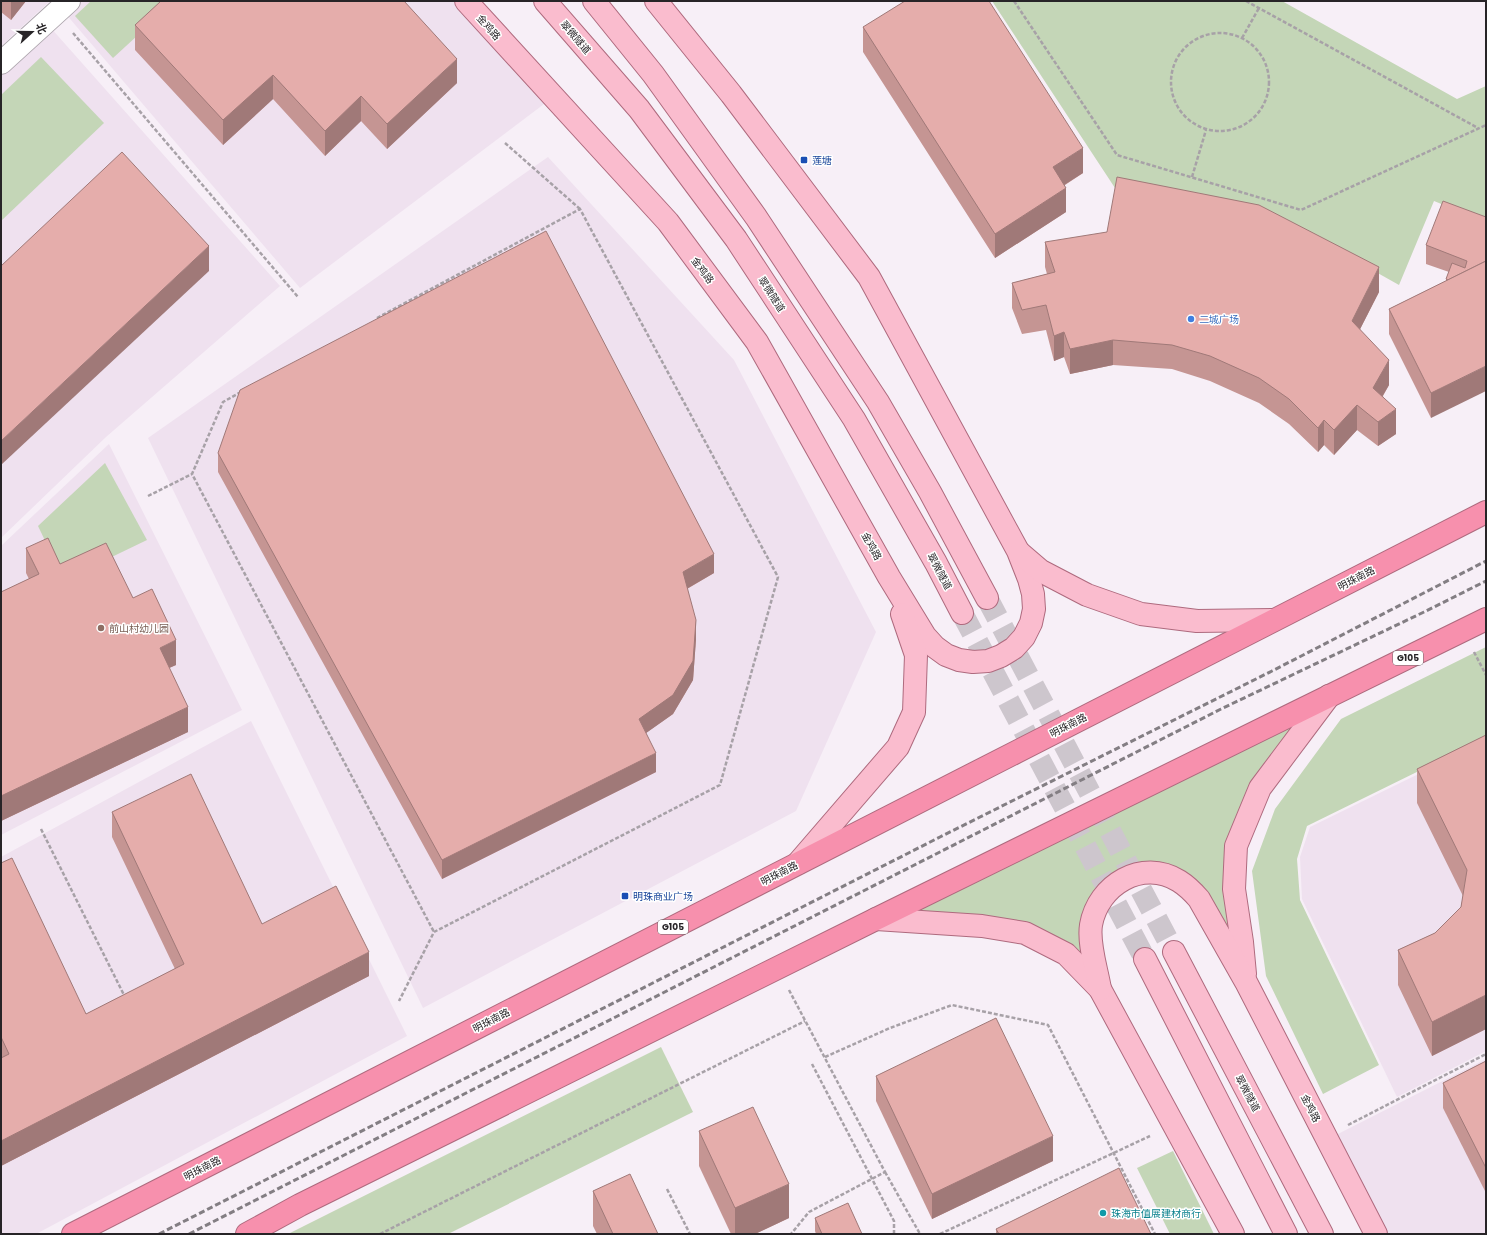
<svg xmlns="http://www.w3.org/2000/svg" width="1487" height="1235" viewBox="0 0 1487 1235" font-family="Poppins,'Noto Sans SC',sans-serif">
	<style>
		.built { fill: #efe1ef }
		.green { fill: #c4d6b7 }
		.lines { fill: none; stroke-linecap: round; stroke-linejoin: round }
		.major-tunnel { stroke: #cdc6cd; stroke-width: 22; stroke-dasharray: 22 11; stroke-linecap: butt }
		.minor-casing { stroke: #ada6ad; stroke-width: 24 }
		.major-casing { stroke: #ae6a7e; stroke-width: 24 }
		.highway-casing { stroke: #ae6a7e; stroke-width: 24 }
		.path { stroke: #a7a1a7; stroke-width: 2.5; stroke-dasharray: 4 2; stroke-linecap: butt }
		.minor { stroke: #fff; stroke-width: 22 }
		.major { stroke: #fabcce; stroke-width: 22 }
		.highway { stroke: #f790ad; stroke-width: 22 }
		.rail { stroke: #837e83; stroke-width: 3; stroke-dasharray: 6 3; stroke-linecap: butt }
		.wall { fill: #c59593 }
		.shaded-wall { fill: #a07978 }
		.building { fill: #e5adab; stroke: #a07978 }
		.transit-dot { fill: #1a4fb4; stroke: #fff; stroke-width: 1.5 }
		.shop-dot { fill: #3f7fe0; stroke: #fff; stroke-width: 1.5 }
		.education-dot { fill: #8d6e63; stroke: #fff; stroke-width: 1.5 }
		.culture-dot { fill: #0f9aa8; stroke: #fff; stroke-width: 1.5 }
		.labels { text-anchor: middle; stroke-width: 3; stroke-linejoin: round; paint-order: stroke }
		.shield { fill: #fff; stroke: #686668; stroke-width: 1 }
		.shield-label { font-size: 9px; font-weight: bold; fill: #272427 }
		.street-label { font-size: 10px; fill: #272427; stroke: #fff }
		.transit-label { font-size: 10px; fill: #164399; stroke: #fff; text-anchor: start }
		.shop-label { font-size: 10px; fill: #366cbe; stroke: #fff; text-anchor: start }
		.education-label { font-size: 10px; fill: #785e54; stroke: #fff; text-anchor: start }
		.culture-label { font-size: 10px; fill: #0d838f; stroke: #fff; text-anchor: start }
	</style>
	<rect width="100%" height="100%" fill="#f7eff7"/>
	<g class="built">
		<polygon points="1,1 50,1 1,46"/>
		<polygon points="79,1 455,1 548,101 300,288 65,13"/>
		<polygon points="50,27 280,286 106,437 1,538 1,72"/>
		<polygon points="548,157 734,360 876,632 796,811 423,1008 148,438"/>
		<polygon points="109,444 242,710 1,835 1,546"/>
		<polygon points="251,721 407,1036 36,1234 1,1234 1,857"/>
		<polygon points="1486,741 1486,1051 1397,1097 1302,899 1300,857 1310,827"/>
		<polygon points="1486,1059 1486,1234 1381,1234 1330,1138"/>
	</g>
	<g class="green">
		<polygon points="91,1 175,1 113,58 75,16"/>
		<polygon points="992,1 1282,1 1457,99 1486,86 1486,222 1434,201 1399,285 1303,231 1199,193 1115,188"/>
		<polygon points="41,57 104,123 1,221 1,95"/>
		<polygon points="105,463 147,540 64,580 38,526"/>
		<polygon points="1486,647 1486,738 1307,826 1297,859 1300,900 1379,1065 1323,1094 1266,976 1252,871 1275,809 1341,719"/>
		<polygon points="1305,715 1230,841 1234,952 1190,877 1096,891 1091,970 1070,945 899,914"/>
		<polygon points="661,1047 693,1112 448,1234 288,1234"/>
		<polygon points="1173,1151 1214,1234 1170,1234 1137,1168"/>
	</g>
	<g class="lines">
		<g class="major-tunnel">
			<polyline points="987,598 1174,952"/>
			<polyline points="962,613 1145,959"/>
		</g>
		<defs>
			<polyline id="minor" points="1,63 69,1"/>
			<g id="major">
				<polyline points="466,1 668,222 757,342 889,577 925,636 935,647 946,655 959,660 973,662 988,661 1001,656 1014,648 1024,637 1031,623 1034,609 1033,594 1029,579 1018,551 869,277 731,94 656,1"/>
				<polyline points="545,1 639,109 736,239 854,419 936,563 962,613"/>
				<polyline points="594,1 653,74 756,217 878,402 930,492 987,598"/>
				<polyline points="1020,553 1041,571 1087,595 1141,614 1197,621 1273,620"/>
				<polyline points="798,863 898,747 914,712 916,655 902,614"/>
				<polyline points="876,919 982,926 1025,933 1066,954 1100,989 1233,1234"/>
				<polyline points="1174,952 1322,1234"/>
				<polyline points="1145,959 1286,1234"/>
				<polyline points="1245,974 1242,942 1234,889 1236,846 1260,788 1329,696"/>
				<path d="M1100,989C1097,970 1088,944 1091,925C1098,885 1142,858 1179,881C1187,886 1193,892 1199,899L1246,982L1376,1234"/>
			</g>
			<g id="highway">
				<polyline points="73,1234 1486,512"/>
				<polyline points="247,1234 300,1205 876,919 1486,619"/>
			</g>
		</defs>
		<use href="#minor" class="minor-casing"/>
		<use href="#major" class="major-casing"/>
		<use href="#highway" class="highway-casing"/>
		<g class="path">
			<polyline points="1014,1 1117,155 1301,210 1486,125"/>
			<polyline points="1246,1 1478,128"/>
			<polyline points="73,33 298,297"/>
			<circle cx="1220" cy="82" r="49"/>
			<polyline points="1242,38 1259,8"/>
			<polyline points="505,143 580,209"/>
			<polyline points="1192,177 1206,130"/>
			<polyline points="377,318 580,209 778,577 720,785 434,932 399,1001"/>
			<polyline points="241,392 223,402 192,474 434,932"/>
			<polyline points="148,496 192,474"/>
			<polyline points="1474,652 1486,675"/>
			<polyline points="41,829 125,997"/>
			<polyline points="789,990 885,1172 809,1212 791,1234"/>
			<polyline points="825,1057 890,1028 952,1005 1048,1025 1155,1234"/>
			<polyline points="812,1064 894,1221 894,1234"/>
			<polyline points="1348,1125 1486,1054"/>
			<polyline points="885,1172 920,1234"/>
			<polyline points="667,1189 690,1234"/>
			<polyline points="380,1234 805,1021"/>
			<polyline points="940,1234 1150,1136"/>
		</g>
		<use href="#minor" class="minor"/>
		<use href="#major" class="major"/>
		<use href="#highway" class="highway"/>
		<g class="rail">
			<polyline points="159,1234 940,837 1272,671 1486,561"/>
			<polyline points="189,1234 1221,709 1424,612 1486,581"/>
		</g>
	</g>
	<g class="wall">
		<polygon points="1,1 26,1 11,20 1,12"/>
		<polygon points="135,25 457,83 387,149 361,121 325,156 273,99 223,145 135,50"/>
		<polygon points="863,27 1083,173 1065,185 1066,212 995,258 863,52"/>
		<polygon points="1486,217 1431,418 1389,334 1389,309 1446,281 1446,279 1449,272 1426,264 1426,245"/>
		<polygon points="1045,242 1379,292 1360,329 1389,385 1383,396 1396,434 1378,446 1357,430 1334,455 1324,445 1318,452 1289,424 1259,403 1210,381 1172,369 1113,365 1070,374 1064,357 1054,361 1046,330 1022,334 1012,308 1012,283 1047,274 1045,267"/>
		<polygon points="218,453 714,573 687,589 696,639 693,680 673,714 646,733 656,772 442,879 218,472"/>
		<polygon points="26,548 133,598 176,665 169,668 188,732 1,821 1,592 29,579 26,573"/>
		<polygon points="1486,735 1486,1029 1432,1056 1398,985 1398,950 1435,933 1461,907 1463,896 1417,803 1417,769"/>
		<polygon points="112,812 262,924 369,976 1,1166 1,863 86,1014 175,969 112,837"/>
		<polygon points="1486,1061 1486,1193 1443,1108 1443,1083"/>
		<polygon points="876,1076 1053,1161 932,1219 876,1101"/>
		<polygon points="699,1131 789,1218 755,1234 731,1234 699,1166"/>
		<polygon points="593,1191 658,1234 597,1234 593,1226"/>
		<polygon points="815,1218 862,1234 816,1234 815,1231"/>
		<polygon points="996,1229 1151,1234 996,1234"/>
	</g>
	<g class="shaded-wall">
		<polygon points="11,1 26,1 11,20"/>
		<polygon points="457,59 457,83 387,149 387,124"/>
		<polygon points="273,75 273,99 223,145 223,120"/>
		<polygon points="361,96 361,121 325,156 325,131"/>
		<polygon points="1083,148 1083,173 1053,192 1053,167"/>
		<polygon points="1066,188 1066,212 995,258 995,234"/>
		<polygon points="209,246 209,271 1,465 1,441"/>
		<polygon points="1379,267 1379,292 1352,345 1352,321"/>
		<polygon points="1064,332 1064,357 1054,361 1054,336"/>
		<polygon points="1113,340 1113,365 1070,374 1070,349"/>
		<polygon points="1389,360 1389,385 1373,412 1373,388"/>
		<polygon points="1486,366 1486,391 1431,418 1431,393"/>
		<polygon points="1357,405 1357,430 1334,455 1334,430"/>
		<polygon points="1396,409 1396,434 1378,446 1378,422"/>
		<polygon points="1324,420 1324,445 1318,452 1318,428"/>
		<polygon points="714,554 714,573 683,591 683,572"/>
		<polygon points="696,620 696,639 693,680 673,714 639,738 639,719"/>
		<polygon points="176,640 176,665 160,672 160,648"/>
		<polygon points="188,707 188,732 1,821 1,796"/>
		<polygon points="656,753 656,772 442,879 442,860"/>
		<polygon points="369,952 369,976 1,1166 1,1141"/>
		<polygon points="1486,995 1486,1029 1432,1056 1432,1022"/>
		<polygon points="1053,1136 1053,1161 932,1219 932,1194"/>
		<polygon points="789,1184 789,1218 755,1234 735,1234 735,1208"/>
	</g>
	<g class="building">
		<polygon points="161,1 404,1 457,59 387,124 361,96 325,131 273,75 223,120 135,25"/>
		<polygon points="905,1 989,1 1083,148 1053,167 1066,188 995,234 863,27"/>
		<polygon points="122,152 209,246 1,441 1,266"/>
		<polygon points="1117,177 1259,205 1379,267 1352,321 1389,360 1373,388 1396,409 1378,422 1357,405 1334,430 1324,420 1318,428 1289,399 1259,378 1210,356 1172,345 1113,340 1070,349 1064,332 1054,336 1046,305 1022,310 1012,283 1055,272 1045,242 1107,232"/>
		<polygon points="1443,201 1486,217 1486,261 1448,280 1446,279 1452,263 1465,268 1467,261 1426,245"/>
		<polygon points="546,231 714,554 683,572 696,620 693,661 673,695 639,719 656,753 442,860 218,453 240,390"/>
		<polygon points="1486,261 1486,366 1431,393 1389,309"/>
		<polygon points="48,538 60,564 106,543 133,598 152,589 176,640 160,648 188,707 1,796 1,592 39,574 26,548"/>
		<polygon points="1486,735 1486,995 1432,1022 1398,950 1435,933 1461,907 1467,870 1417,769"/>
		<polygon points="191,774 262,924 336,886 369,952 1,1141 1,1058 9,1054 1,1037 1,863 12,858 86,1014 184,964 112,812"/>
		<polygon points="996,1018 1053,1136 932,1194 876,1076"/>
		<polygon points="1486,1061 1486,1168 1443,1083"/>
		<polygon points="753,1107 789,1184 735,1208 699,1131"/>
		<polygon points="1119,1168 1151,1234 999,1234 996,1229"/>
		<polygon points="630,1174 658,1234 613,1234 593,1191"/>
		<polygon points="848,1203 862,1234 822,1234 815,1218"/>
	</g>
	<g class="transit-dot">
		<rect x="800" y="156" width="8" height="8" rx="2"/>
		<rect x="621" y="892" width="8" height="8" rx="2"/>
	</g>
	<circle class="shop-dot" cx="1191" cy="319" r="4"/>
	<circle class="education-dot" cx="101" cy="628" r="4"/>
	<circle class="culture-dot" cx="1103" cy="1213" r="4"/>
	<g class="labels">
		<g class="shield">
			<rect x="1393" y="651" width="30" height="14" rx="3"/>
			<rect x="658" y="920" width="30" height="14" rx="3"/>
		</g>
		<g class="shield-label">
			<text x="1408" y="661">G105</text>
			<text x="673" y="930">G105</text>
		</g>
		<g class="street-label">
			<text transform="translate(489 27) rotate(48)" y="4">金鸡路</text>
			<text transform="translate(576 37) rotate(49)" y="4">翠微隧道</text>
			<text transform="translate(703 270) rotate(53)" y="4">金鸡路</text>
			<text transform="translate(772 294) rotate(57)" y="4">翠微隧道</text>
			<text transform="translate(872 546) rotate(61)" y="4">金鸡路</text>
			<text transform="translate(940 571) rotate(62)" y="4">翠微隧道</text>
			<text transform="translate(1356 578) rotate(-27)" y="4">明珠南路</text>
			<text transform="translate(1068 725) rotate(-27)" y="4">明珠南路</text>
			<text transform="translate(779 873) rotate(-27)" y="4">明珠南路</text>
			<text transform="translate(491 1020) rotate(-27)" y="4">明珠南路</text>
			<text transform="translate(1248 1093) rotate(62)" y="4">翠微隧道</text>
			<text transform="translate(1311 1108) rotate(63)" y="4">金鸡路</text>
			<text transform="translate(202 1168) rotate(-27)" y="4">明珠南路</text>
		</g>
		<g class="transit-label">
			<text x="812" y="164">莲塘</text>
			<text x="633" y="900">明珠商业广场</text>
		</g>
		<g class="shop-label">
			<text x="1199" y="323">二城广场</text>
		</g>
		<g class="education-label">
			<text x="109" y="632">前山村幼儿园</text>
		</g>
		<g class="culture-label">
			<text x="1111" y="1217">珠海市值展建材商行</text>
		</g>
	</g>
	<rect width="1487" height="1235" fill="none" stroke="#272427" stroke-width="4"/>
	<g transform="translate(32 32) rotate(69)" stroke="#ffffff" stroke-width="3" paint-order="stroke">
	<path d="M0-3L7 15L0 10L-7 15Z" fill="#272427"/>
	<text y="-6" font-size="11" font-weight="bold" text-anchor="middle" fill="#272427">北</text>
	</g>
</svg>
